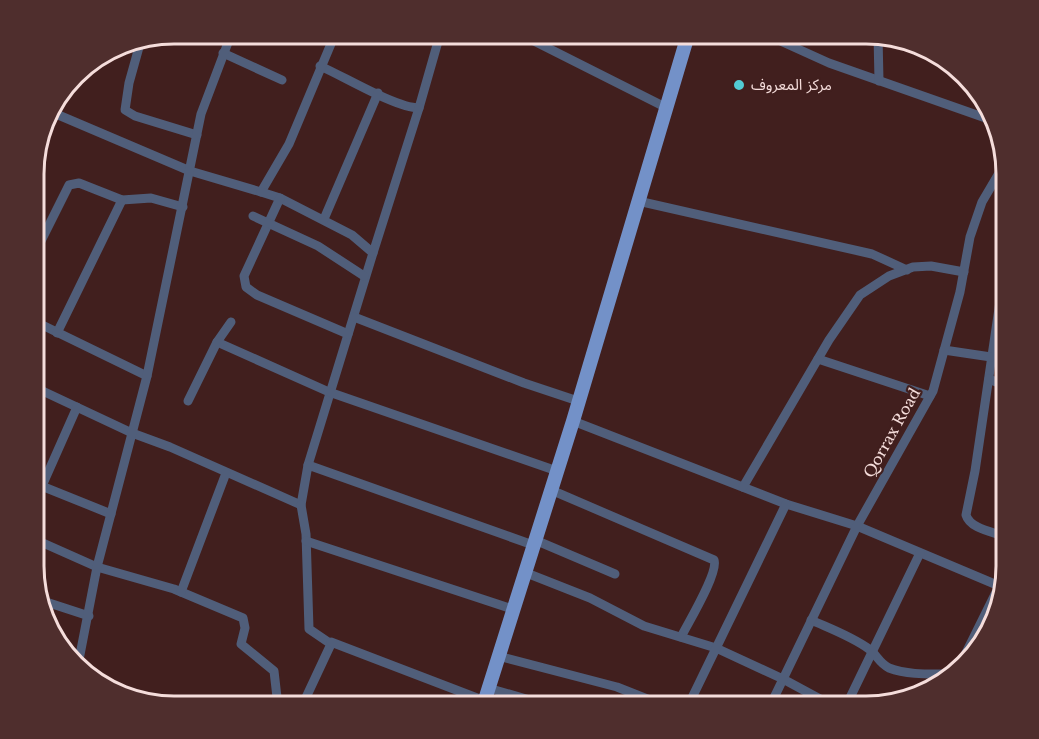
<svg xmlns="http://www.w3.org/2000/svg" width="1039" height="739" viewBox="0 0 1039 739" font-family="'Libre Baskerville','Noto Sans Arabic',serif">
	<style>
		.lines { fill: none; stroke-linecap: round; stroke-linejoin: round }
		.minor { stroke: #505e7a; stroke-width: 9 }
		.primary { stroke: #7391c8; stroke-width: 14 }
		.poi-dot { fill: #52ccd5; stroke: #411f1e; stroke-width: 2 }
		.labels { text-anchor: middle; stroke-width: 4.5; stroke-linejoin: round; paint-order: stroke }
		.poi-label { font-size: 15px; fill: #f5dddb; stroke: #411f1e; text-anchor: start }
		.street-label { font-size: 15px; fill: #f5dddb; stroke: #411f1e }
		.rim { fill: none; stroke: #f5dddb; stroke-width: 3 }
	</style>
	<rect width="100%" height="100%" fill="#411f1e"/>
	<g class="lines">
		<g class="minor">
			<polyline points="765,34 829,63 994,121"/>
			<polyline points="878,35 879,81"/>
			<polyline points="526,37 667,108"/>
			<polyline points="141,40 129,83 125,110 135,116 197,135"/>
			<polyline points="223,53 282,80"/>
			<path d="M320,66C345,77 396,108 419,108L439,38"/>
			<polyline points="49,111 190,171 261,192 289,144 333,39"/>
			<polyline points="261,192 280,198 352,235 373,253 308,465"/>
			<polyline points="280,198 244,276 246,287 257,295 348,334"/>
			<polyline points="638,201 872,254 907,270"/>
			<polyline points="253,216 318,246 364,276"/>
			<polyline points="324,219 378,93"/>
			<polyline points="36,251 69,185 79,183 122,200 151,198 183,207"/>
			<polyline points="373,253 419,108"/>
			<path d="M1006,261L975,471L966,515C970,529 994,532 1006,537"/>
			<polyline points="354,317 524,383 578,401"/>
			<polyline points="34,321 147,376"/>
			<polyline points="57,333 122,200"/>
			<polyline points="217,342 329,392 557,471"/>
			<polyline points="944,350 991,357"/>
			<polyline points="818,359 930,396"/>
			<polyline points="989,379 1006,386"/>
			<polyline points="34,387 132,433 170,447 301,505 308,465 533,545"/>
			<polyline points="188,401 217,342 231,322"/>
			<polyline points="573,421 786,504 857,526 997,585"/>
			<polyline points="34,483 111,514"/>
			<polyline points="42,486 77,407"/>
			<polyline points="743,487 829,340 860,295 889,276 913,267 931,266 964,272"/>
			<path d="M551,490L714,560C719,572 688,623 681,637"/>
			<polyline points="301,505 306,534 309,629 331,644 302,706"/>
			<polyline points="34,539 97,567 174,589 243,618 245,628 241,644 274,671 278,706"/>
			<polyline points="535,540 615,574"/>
			<polyline points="306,541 512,609"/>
			<polyline points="524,572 590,598 644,626 716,648 783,679 833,706"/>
			<polyline points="181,592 226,473"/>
			<polyline points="40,600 89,616"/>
			<path d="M811,620C831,629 851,636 869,649C877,655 879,663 889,668C907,675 929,674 948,674"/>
			<polyline points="331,642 485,701"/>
			<polyline points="498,656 617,687 665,706"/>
			<polyline points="78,665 97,567 147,376 201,114 229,40"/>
			<polyline points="960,665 1006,572"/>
			<polyline points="488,688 550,706"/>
			<polyline points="131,693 179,706"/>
			<polyline points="688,706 786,504"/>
			<polyline points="770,706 857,526 933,391 960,292 970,237 982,202 1005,163"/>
			<polyline points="846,706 920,553"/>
		</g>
		<polyline class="primary" points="483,706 573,421 688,35"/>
	</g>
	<circle class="poi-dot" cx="739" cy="85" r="6"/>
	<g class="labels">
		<g class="poi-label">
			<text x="751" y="90">مركز المعروف</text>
		</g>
		<g class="street-label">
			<text transform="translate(892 433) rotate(-61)" y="5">Qorrax Road</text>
		</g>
	</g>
	<path d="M0 0H1039V739H0ZM174 44H866A130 130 0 0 1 996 174V566A130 130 0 0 1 866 696H174A130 130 0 0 1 44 566V174A130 130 0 0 1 174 44Z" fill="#4f2e2d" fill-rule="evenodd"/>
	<path class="rim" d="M174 44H866A130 130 0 0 1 996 174V566A130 130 0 0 1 866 696H174A130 130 0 0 1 44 566V174A130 130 0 0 1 174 44Z"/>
</svg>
